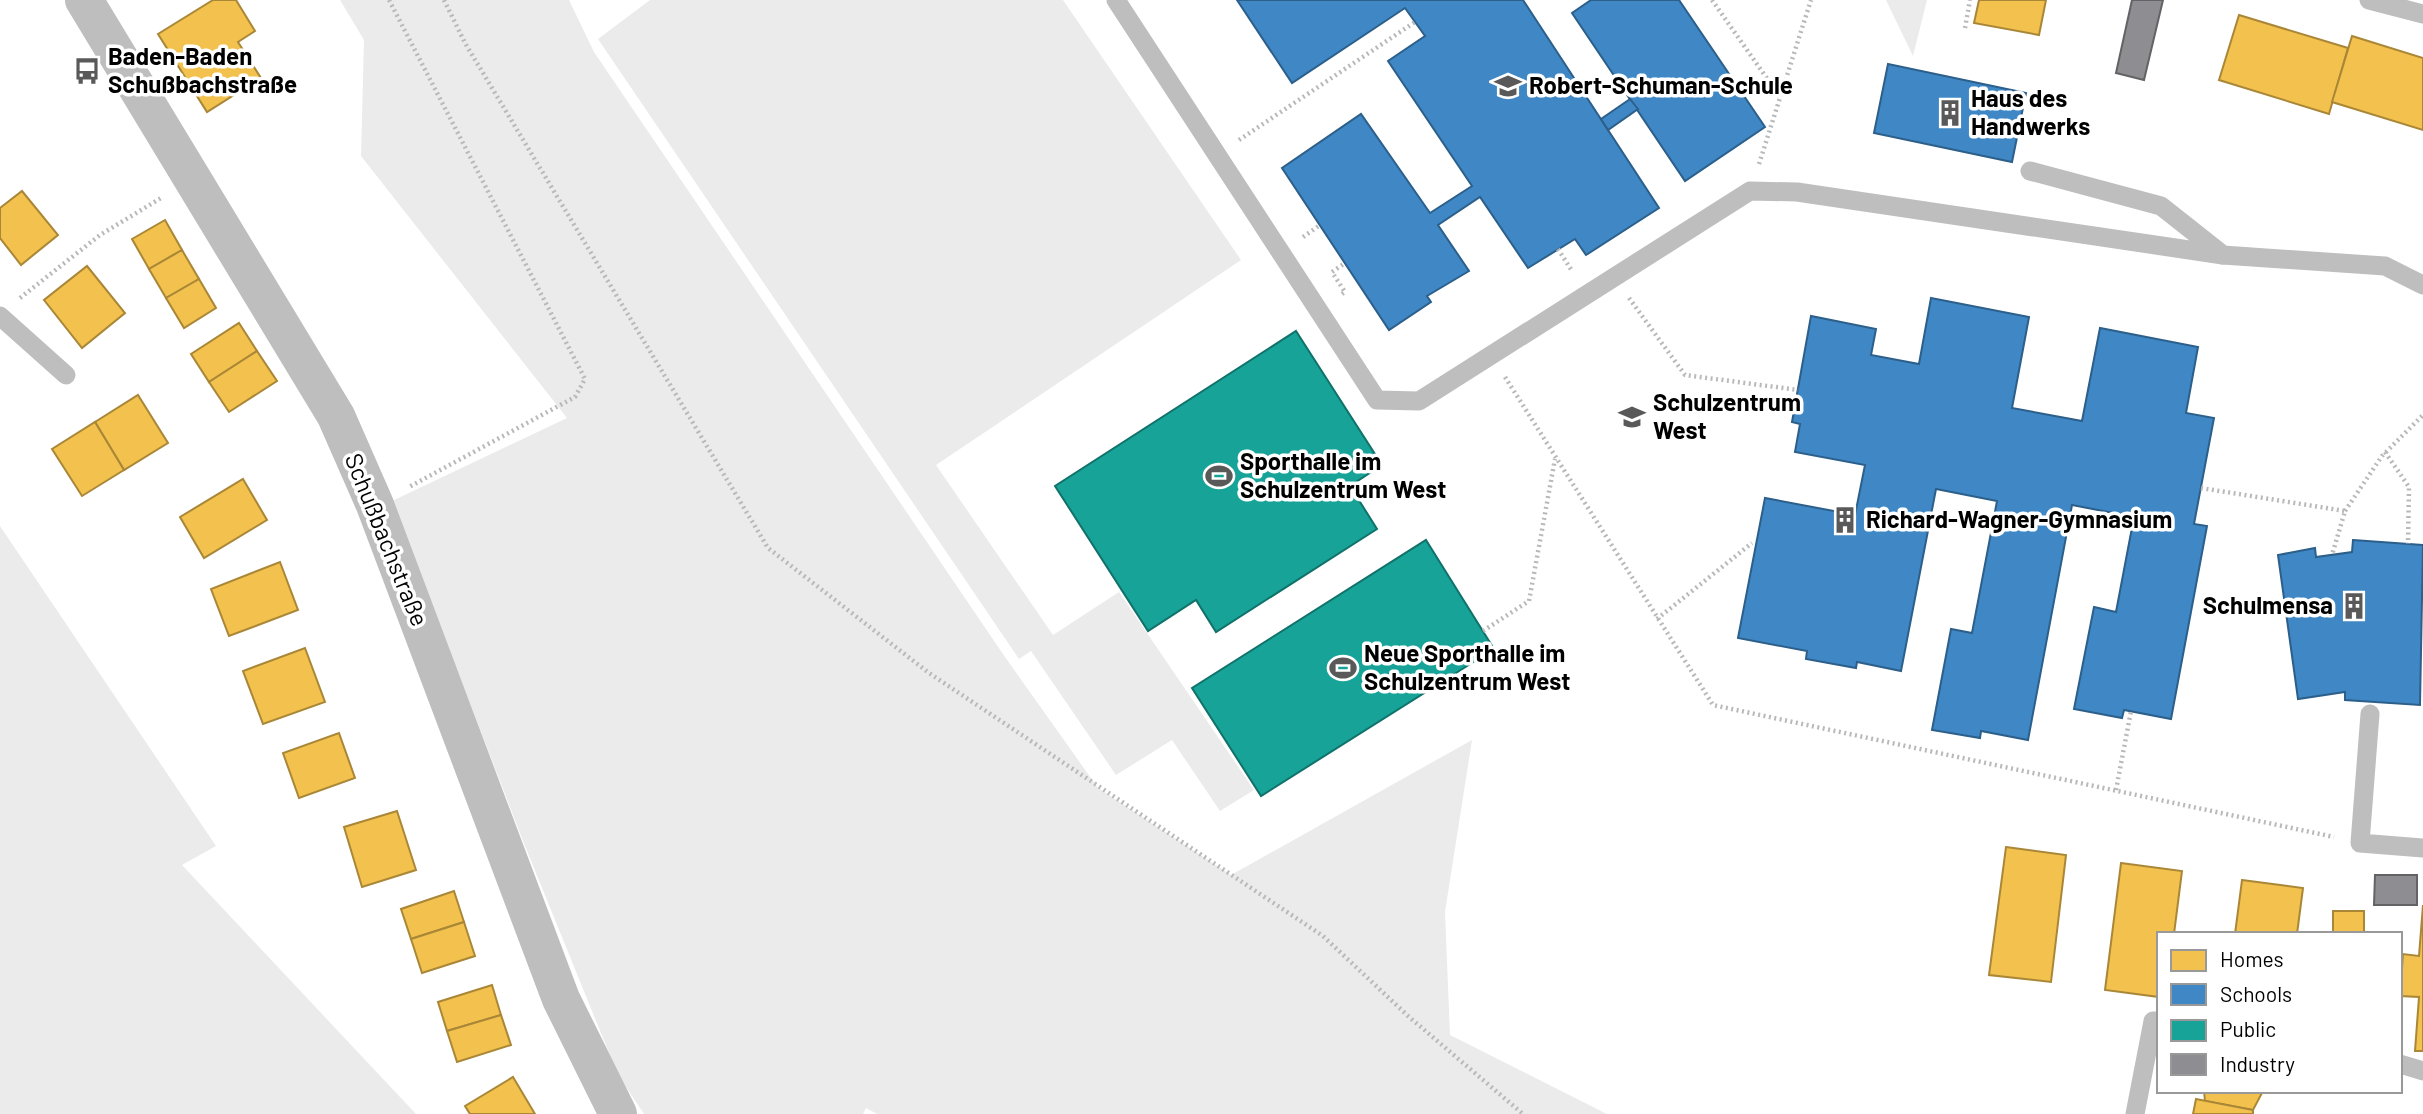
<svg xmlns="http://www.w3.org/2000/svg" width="2423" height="1114" viewBox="0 0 2423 1114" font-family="Barlow,sans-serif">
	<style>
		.green { fill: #ebebeb }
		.homes { fill: #f2c14e; stroke: #a98737; stroke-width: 2 }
		.schools { fill: #3f88c5; stroke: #2c5f8a; stroke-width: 2 }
		.public { fill: #17a398; stroke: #10726a; stroke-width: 2 }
		.industry { fill: #8d8d92; stroke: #636366; stroke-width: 2 }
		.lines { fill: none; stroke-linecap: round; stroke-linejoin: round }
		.path { stroke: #b9b9b9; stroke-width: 4.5; stroke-dasharray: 2 3.5; stroke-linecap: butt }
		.service { stroke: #bebebe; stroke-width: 19 }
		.minor { stroke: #bebebe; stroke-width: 38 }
		.labels { text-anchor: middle; stroke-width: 7; stroke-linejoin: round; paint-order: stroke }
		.poi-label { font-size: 24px; font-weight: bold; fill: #000; stroke: #fff; text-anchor: start }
		.street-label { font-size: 24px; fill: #000; stroke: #fff }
	</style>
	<rect width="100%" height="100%" fill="#fff"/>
	<g class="green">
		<polygon points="340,0 569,0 594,52 1005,657 1098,788 1231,875 1472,740 1445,912 1450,1035 1607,1114 877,1114 866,1108 863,1114 644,1114 618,1075 525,846 392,501 567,418 361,156 364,40"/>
		<polygon points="650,0 1063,0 1241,260 936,465 1053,635 1119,592 1254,790 1220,811 1172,740 1116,775 1031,651 1019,659 598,39"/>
		<polygon points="1886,0 1927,0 1913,56"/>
		<polygon points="0,526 216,846 182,865 416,1114 0,1114"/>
	</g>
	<g class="homes">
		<polygon points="213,0 236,0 255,31 238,42 261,78 207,112 158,34"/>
		<polygon points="1979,0 2046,0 2039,35 1974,23"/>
		<polygon points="2239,15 2348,48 2329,114 2219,80"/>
		<polygon points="2352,36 2423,58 2423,130 2332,102"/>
		<polygon points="22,191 58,235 21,265 0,238 0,208"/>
		<polygon points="165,220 182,250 149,269 132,239"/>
		<polygon points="182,250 199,279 166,298 149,269"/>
		<polygon points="87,266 125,313 82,348 44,300"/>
		<polygon points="199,279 216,308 184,328 166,298"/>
		<polygon points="239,323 257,351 209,382 191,354"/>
		<polygon points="257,351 277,381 229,412 209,382"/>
		<polygon points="138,395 168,443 124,470 95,422"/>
		<polygon points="95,422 124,470 82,496 52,449"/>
		<polygon points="243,479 267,520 204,558 180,517"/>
		<polygon points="280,562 298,610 229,636 211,589"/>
		<polygon points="305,648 325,702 263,724 243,671"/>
		<polygon points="339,733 355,778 299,798 283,753"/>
		<polygon points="397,811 416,870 362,887 344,827"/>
		<polygon points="2006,847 2066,855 2051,982 1989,975"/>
		<polygon points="2121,863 2182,871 2174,934 2159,934 2159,997 2105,990"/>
		<polygon points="2242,880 2303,888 2297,934 2235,934"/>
		<polygon points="454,891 464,922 411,939 401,909"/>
		<polygon points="2423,905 2423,1051 2415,1051 2419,997 2400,996 2403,954 2419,956"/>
		<rect x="2333" y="911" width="31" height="23"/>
		<polygon points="464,922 475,956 422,973 411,939"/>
		<polygon points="492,985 501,1015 447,1031 438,1002"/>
		<polygon points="501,1015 511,1045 457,1062 447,1031"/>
		<polygon points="513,1077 535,1114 470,1114 465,1106"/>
		<polygon points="2204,1091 2263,1091 2253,1110 2205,1101"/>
		<polygon points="2196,1099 2253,1110 2253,1114 2193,1114"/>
	</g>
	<g class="schools">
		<polygon points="1237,0 1523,0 1659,208 1586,255 1575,239 1528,268 1480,197 1438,225 1469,271 1427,296 1431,302 1389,330 1282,168 1361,114 1430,213 1472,186 1388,61 1425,36 1405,8 1292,83"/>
		<polygon points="1591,0 1679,0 1765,127 1685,181 1572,13"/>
		<polygon points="1888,64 2026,93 2012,162 1874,133"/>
		<polygon points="1630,99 1638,109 1608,130 1601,119"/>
		<polygon points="1931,298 2029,317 2012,408 2082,421 2100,328 2198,347 2186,413 2214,418 2194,524 2207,526 2171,719 2124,710 2122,718 2074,709 2094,607 2116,612 2134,517 2072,505 2028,740 1981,731 1980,738 1932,730 1951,629 1972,633 1997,501 1936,489 1901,671 1857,662 1856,668 1806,659 1807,651 1738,638 1765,498 1855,515 1865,465 1795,452 1800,424 1792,422 1811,316 1876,329 1871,355 1919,364"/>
		<polygon points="2353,540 2423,545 2420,705 2345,700 2345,692 2298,699 2278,555 2315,548 2316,557 2352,552"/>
	</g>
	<g class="public">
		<polygon points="1296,331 1382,465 1350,486 1377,529 1216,632 1196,600 1148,631 1055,486"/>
		<polygon points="1426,540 1494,649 1261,796 1192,688"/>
	</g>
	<g class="industry">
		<polygon points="2132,0 2163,0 2144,80 2116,73"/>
		<polygon points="2375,875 2417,875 2417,905 2374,905"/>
	</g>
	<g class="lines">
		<g class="path">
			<polyline points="389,0 585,379 575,397 409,487"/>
			<polyline points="444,0 465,43 768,548 929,673 1323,936 1408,1016 1523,1114"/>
			<polyline points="1712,0 1780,97"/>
			<polyline points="1965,28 1970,0"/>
			<polyline points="1239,140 1415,22"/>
			<polyline points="1759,164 1811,0"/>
			<polyline points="1303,237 1320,225"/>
			<polyline points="1558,249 1572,271"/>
			<polyline points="1342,294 1345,292 1332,272 1345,263"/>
			<polyline points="20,298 100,235 161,198"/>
			<polyline points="1629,298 1685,375 1798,390"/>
			<polyline points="1505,377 1713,705 2334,837"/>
			<polyline points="2385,452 2409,487 2408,544"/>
			<polyline points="2201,488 2345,511 2332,555"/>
			<polyline points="2345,511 2382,456 2423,415"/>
			<polyline points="1657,619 1752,543"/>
			<polyline points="1483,631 1529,601 1555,459"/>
			<polyline points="2116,790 2131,711"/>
		</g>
		<g class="service">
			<polyline points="1116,0 1377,400 1419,401 1750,191 1797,192 2223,255"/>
			<polyline points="2369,0 2423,14"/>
			<polyline points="2030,171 2161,206 2223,255 2385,266 2423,285"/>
			<polyline points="0,316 66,375"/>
			<polyline points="2370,714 2360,843 2423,848"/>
			<polyline points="2400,1064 2423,1071"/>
			<polyline points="2135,1114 2153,1021 2159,1021"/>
		</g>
		<polyline class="minor" points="84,0 336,416 375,505 561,999 618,1114"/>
	</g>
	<defs>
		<symbol id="bus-bare" viewBox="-9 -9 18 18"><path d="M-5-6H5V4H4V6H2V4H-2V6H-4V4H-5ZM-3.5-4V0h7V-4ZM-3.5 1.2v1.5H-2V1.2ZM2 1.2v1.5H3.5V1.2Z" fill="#595959" stroke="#fff" stroke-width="2.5" paint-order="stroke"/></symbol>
		<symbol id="school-bare" viewBox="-9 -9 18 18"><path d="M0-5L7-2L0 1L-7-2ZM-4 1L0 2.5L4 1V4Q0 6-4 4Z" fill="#595959" stroke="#fff" stroke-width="2.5" paint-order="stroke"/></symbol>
		<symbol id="building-bare" viewBox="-9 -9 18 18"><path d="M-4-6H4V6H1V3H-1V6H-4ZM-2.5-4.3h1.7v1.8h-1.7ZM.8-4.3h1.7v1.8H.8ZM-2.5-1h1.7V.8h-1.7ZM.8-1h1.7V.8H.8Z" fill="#595959" stroke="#fff" stroke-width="2.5" paint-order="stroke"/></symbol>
		<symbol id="stadium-bare" viewBox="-9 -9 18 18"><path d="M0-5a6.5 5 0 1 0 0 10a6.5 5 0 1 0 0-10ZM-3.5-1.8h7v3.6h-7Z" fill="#595959" stroke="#fff" stroke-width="2.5" paint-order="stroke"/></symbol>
	</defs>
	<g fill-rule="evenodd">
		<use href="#bus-bare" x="68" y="52" width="38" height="38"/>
		<use href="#school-bare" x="1489" y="67" width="38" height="38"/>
		<use href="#building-bare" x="1931" y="94" width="38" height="38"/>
		<use href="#school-bare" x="1613" y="398" width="38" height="38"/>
		<use href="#stadium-bare" x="1200" y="457" width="38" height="38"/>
		<use href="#building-bare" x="1826" y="501" width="38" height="38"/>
		<use href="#building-bare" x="2335" y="587" width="38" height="38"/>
		<use href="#stadium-bare" x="1324" y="649" width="38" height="38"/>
	</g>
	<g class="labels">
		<g class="poi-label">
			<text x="108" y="65">Baden-Baden<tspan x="108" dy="28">Schußbachstraße</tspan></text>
			<text x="1529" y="94">Robert-Schuman-Schule</text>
			<text x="1971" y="107">Haus des<tspan x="1971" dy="28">Handwerks</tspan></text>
			<text x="1653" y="411">Schulzentrum<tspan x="1653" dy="28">West</tspan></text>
			<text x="1240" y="470">Sporthalle im<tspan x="1240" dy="28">Schulzentrum West</tspan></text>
			<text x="1866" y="528">Richard-Wagner-Gymnasium</text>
			<text x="2333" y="614" text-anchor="end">Schulmensa</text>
			<text x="1364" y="662">Neue Sporthalle im<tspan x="1364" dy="28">Schulzentrum West</tspan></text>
		</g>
		<g class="street-label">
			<text transform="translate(386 540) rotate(68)" y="8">Schußbachstraße</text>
		</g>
	</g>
	<rect x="2157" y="932" width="245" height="161" fill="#ffffff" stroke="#999999" stroke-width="2"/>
	<rect x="2171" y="950" width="35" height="21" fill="#f2c14e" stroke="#999999" stroke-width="2"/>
	<text x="2220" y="967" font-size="21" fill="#000000">Homes</text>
	<rect x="2171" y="984" width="35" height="21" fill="#3f88c5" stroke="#999999" stroke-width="2"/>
	<text x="2220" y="1002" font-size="21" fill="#000000">Schools</text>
	<rect x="2171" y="1020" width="35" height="21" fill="#17a398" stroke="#999999" stroke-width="2"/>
	<text x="2220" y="1037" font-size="21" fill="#000000">Public</text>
	<rect x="2171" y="1054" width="35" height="21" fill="#8d8d92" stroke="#999999" stroke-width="2"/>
	<text x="2220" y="1072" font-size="21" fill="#000000">Industry</text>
</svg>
